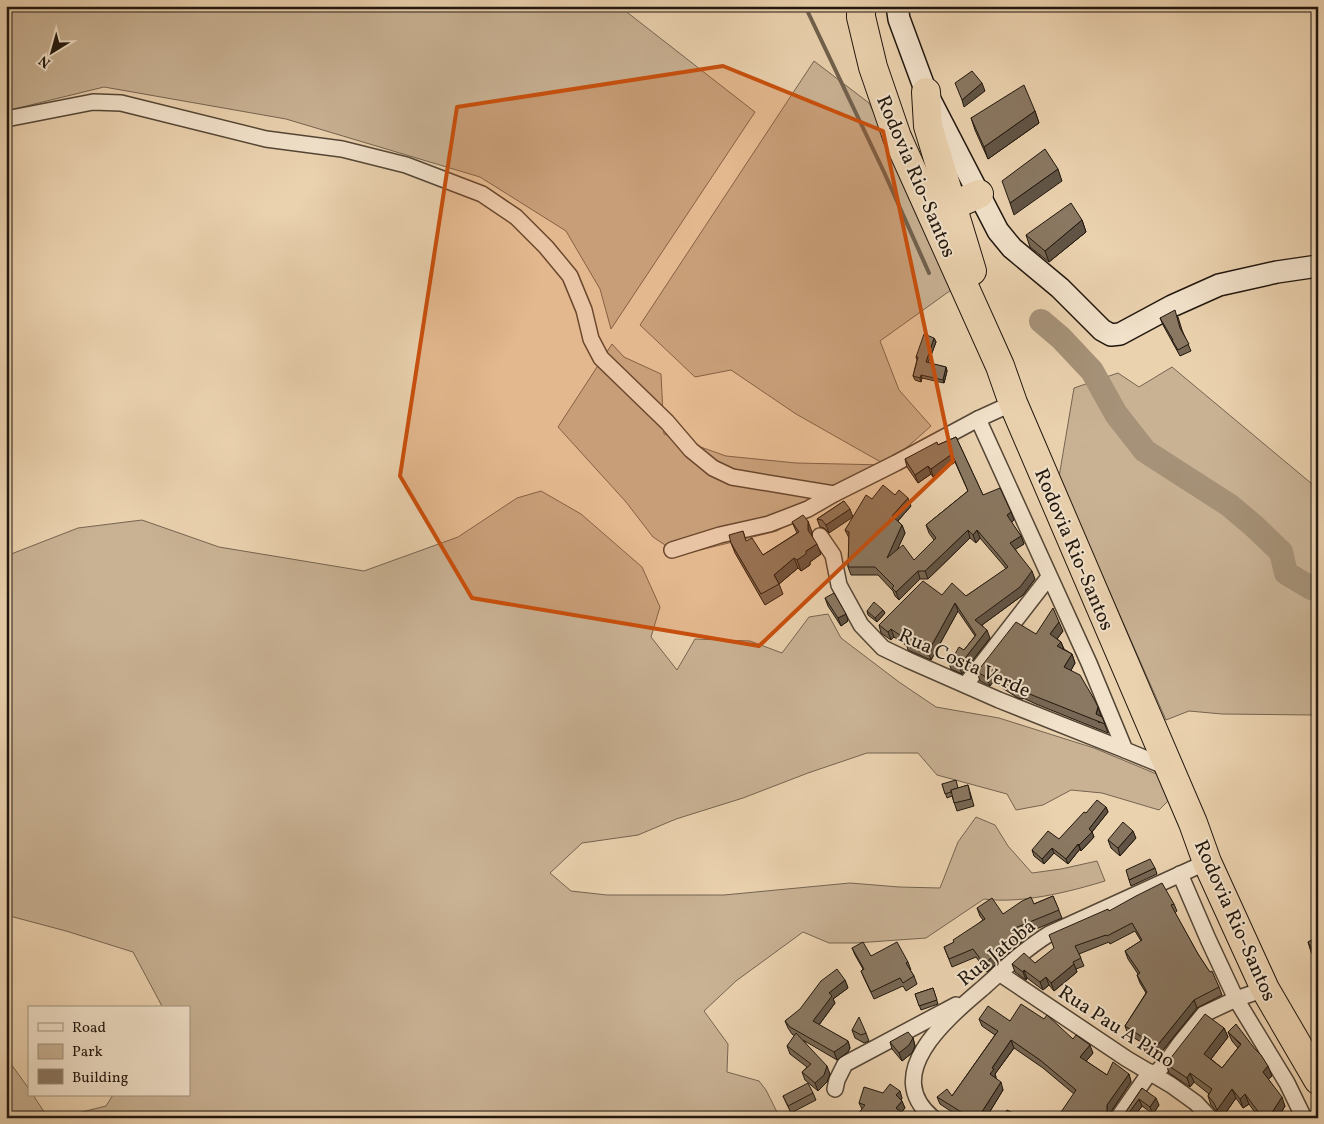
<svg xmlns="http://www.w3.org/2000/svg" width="1324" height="1124" viewBox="0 0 1324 1124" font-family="Vollkorn,serif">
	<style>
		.green { fill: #c9b294; stroke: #756451 }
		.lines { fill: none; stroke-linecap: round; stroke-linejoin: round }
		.stream { stroke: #71614e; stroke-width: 4 }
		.river { stroke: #a69278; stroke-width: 24 }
		.street-casing { stroke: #544636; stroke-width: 18 }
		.secondary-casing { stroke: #21170e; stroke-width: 24 }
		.highway-casing { stroke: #21170e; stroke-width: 30 }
		.street { stroke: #f2e2cb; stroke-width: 15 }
		.secondary { stroke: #f2e2cb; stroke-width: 21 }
		.highway { stroke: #ebd2af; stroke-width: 28 }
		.wall { fill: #776754; stroke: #21170e }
		.shaded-wall { fill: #615445; stroke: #21170e }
		.building { fill: #8a7862; stroke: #21170e }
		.marked { fill: #ca4f0c; fill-opacity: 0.2; stroke: #ca4f0c; stroke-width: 4; stroke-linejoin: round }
		.labels { text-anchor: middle; stroke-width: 4; stroke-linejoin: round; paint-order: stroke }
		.street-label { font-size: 20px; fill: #21170e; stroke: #f2e2cb }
	</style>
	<rect width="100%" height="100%" fill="#ebd2af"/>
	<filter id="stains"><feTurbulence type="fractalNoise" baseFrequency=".004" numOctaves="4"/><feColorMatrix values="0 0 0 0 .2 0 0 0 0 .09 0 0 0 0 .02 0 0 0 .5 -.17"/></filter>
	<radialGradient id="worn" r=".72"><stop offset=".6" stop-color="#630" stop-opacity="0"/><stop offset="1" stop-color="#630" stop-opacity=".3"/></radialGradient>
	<g class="green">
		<polygon points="6,6 619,6 755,112 611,329 600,289 566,231 480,177 286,119 104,87 6,111"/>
		<polygon points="814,61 869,103 958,285 880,341 899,390 931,426 887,465 777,531 680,555 653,537 626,502 558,427 612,344 624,357 661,374 664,434 726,456 796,463 886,465 796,414 731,370 695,377 640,325"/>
		<polygon points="1172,367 1318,489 1318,721 1314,715 1222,714 1189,711 1166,720 1059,477 1074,388 1118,373 1139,387"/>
		<path d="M541,491L581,514L642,567L660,607L651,637L677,670L695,639L750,641L782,653L809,617L828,614L841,638L899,682L936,707L999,718L1094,748L1159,775L1172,797L1159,810L1102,793L1071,790L1043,805L1016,810L1007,794L937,775L918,753H867L808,773L743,798L676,819L638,835L582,843L550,873L571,891L607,895H724L850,883L899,887L940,888L958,842L976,817L995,825L1008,846L1032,873L1061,869L1097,861L1105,881C1069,892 1021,904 984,899L926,938L856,943H829L803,932L736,981L704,1011L728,1044L727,1072L759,1081L766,1090L780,1118H58L106,1106L113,1095H189V1008H163L133,952L66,931L6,915V556L78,528L142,520L219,547L364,571L458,537L517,498Z"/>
		<polygon points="6,1057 29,1089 29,1095 33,1095 48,1118 6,1118"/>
	</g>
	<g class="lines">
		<polyline class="stream" points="805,6 884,172 929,273"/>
		<polyline class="river" points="1041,321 1061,338 1092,371 1116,414 1145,451 1229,505 1254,526 1281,552 1286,573 1311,588 1318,589"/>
		<defs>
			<g id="street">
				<polyline points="6,119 93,102 121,103 266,139 342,149 406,165 482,194 516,217 546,247 570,276 584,310 591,339 601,358 667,422 691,450 713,468 732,477 834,494 896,463 978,419"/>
				<polyline points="1013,403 978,419 1089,663 1125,750 1169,768"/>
				<polyline points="820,536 833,555 839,585 861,625 883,648 908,660 999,700 1125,750"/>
				<polyline points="672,550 720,535 769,524 808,509 834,494"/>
				<polyline points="966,684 1049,577"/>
				<polyline points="1180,874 1208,939 1236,999 1287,1083 1304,1118"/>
				<polyline points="999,973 1127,1059 1171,1085 1196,1103 1210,1118"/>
				<polyline points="1155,1074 1168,1060 1181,1042 1204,1014 1236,999 1265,989"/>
				<polyline points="835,1089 837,1080 845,1064 956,1005"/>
				<path d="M933,1118C879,1073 950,1016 984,987C1005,968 1025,949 1049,934L1207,862"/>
				<polyline points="1118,1118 1150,1072"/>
			</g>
			<polyline id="secondary" points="897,6 899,19 926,92 998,231 1012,248 1060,288 1102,330 1111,335 1120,334 1172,306 1219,285 1277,272 1318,266"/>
			<g id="highway">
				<polyline points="861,6 861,17 873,67 897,137 1000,366 1013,403 1193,823 1207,862 1265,989 1318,1080"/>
				<polyline points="926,92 928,126 972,271"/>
				<polyline points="954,205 979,194"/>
			</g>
		</defs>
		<use href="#street" class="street-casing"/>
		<use href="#secondary" class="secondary-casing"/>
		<use href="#highway" class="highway-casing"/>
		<use href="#street" class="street"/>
		<use href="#secondary" class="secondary"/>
		<use href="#highway" class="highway"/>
	</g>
	<g class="wall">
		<polygon points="1035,111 1039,123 988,159 975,130 971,118"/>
		<polygon points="1082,220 1086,232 1049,262 1030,247 1026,235"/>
		<polygon points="1178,317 1182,330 1191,351 1180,356 1163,325 1160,318"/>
		<polygon points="934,338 936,342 928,363 946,367 947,371 944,383 922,378 921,382 915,380 913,376 917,360 916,357"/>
		<polygon points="956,437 983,495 1014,520 1011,522 1021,536 1024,544 1015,549 1035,579 1023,595 982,625 990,638 962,674 951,669 948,660 955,654 964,650 975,636 958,611 931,660 908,650 907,646 894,637 891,640 881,633 879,625 942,595 966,596 1006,569 1004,566 980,538 976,543 970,538 928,579 920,579 899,600 895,596 893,591 878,575 851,575 848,567 849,538 845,530 872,499 895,495 911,506 898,521 902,525 905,533 897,550 914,560 934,540 929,533 926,525 968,491 955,462 933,477 931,474 918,483 907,467 905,459"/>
		<polygon points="844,501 829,533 824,528 820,527 817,519"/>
		<polygon points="792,522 812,532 812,536 821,554 810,562 810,565 801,571 798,568 779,584 783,594 765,605 735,553 731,543 743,531 746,541 763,555 797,533"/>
		<polygon points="825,598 848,621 841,626 828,606"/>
		<polygon points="883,610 885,613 877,622 868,615 867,611"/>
		<polygon points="1063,631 1057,639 1061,642 1064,649 1072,654 1075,663 1071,670 1102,717 1108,733 1036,704 1023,698 1023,699 1018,698 993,682 990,686 980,681 977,672 1036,634"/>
		<polygon points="942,784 959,788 968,785 974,806 957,811 952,796 947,798"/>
		<polygon points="1106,807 1108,812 1092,832 1094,837 1081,851 1080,849 1068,864 1054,853 1044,864 1034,856 1032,850 1059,839 1086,813"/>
		<polygon points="1136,838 1120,856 1111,848 1108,840"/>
		<polygon points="1155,868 1157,874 1131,886 1129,880"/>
		<polygon points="1053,896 1062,918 1020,936 1022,942 987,972 976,957 952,967 944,947 953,943 983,920 980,916 977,908 1003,914 1034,904"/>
		<polygon points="1174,904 1177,911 1175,913 1198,954 1219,987 1222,995 1197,1008 1155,1060 1146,1054 1143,1046 1144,1044 1128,1034 1125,1026 1146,993 1140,983 1137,975 1138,974 1128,959 1125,951 1141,941 1135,931 1110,944 1109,942 1079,954 1084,966 1076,969 1077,972 1054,991 1049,985 1043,990 1027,978 1026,980 1015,972 1012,964 1035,963 1109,911"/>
		<polygon points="1318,937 1318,963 1311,952 1308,942"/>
		<polygon points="852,948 871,956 908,962 911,970 910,970 914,976 917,984 906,991 903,986 874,999 864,978 861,971 863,969 855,955"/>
		<polygon points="845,980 848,988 833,999 835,1003 819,1025 848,1041 850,1048 848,1052 837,1060 803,1040 830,1074 827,1082 818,1091 805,1080 802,1072 807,1067 790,1054 787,1046 795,1036 792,1034 788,1028 785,1021"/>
		<polygon points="933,988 938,1004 921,1010 915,994"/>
		<polygon points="979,1019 1010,1021 1073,1039 1093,1053 1086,1061 1107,1075 1129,1074 1131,1082 1110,1113 1110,1118 1074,1094 1043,1068 1014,1048 995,1074 996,1077 996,1078 1003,1090 986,1118 961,1118 940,1104 937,1097 952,1096 995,1035 982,1026"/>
		<polygon points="1224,1028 1228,1037 1211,1059 1222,1068 1238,1048 1232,1041 1228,1032 1272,1076 1268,1079 1285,1106 1278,1118 1259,1118 1249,1104 1243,1108 1236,1098 1222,1118 1220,1118 1217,1112 1211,1105 1208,1096 1209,1094 1194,1082 1190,1087 1169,1073 1166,1064"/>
		<polygon points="852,1030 866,1033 869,1041 864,1043 855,1038"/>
		<polygon points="913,1038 915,1046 912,1053 902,1061 892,1049 890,1042"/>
		<polygon points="1142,1088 1159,1105 1153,1114 1142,1106 1133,1118 1120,1118 1123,1116"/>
		<polygon points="813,1093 816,1100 791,1113 783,1096"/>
		<polygon points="902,1098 901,1100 905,1108 901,1113 903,1118 855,1118 862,1109 859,1103"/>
	</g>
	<g class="shaded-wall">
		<polygon points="982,83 985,91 964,107 962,100"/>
		<polygon points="1035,111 1039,123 988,159 984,147"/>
		<polygon points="1058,169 1062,181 1014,215 1010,203"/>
		<polygon points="1082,220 1086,232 1049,262 1045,251"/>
		<polygon points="934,338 936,342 927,366 926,362"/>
		<polygon points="946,367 947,371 944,383 943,380"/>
		<polygon points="921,375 922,378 921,382 920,378"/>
		<polygon points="952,454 955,462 933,477 931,469"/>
		<polygon points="928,466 931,474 918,483 915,475"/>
		<polygon points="908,498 911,506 895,524 892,516"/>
		<polygon points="850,509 853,517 829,533 826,525"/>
		<polygon points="1011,512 1014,520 1010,524 1007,515"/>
		<polygon points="808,521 812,532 812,541 808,530"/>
		<polygon points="902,525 905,533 890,566 887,558"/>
		<polygon points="968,530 970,538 928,579 925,571"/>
		<polygon points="977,530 980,538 976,543 973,535"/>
		<polygon points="1021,536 1024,544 1013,551 1010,543"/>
		<polygon points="817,544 821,554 810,562 810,565 801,571 797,560 806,551"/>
		<polygon points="794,558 798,568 779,584 774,575"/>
		<polygon points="918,571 920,579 899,600 896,592"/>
		<polygon points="1032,571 1035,579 1023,595 978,628 975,620"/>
		<polygon points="955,603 958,611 931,660 928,652"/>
		<polygon points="883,610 885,613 877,622 875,618"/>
		<polygon points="846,614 848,621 841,626 838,618"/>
		<polygon points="1059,622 1063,631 1054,643 1050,634"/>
		<polygon points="891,629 894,637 891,640 888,632"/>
		<polygon points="987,630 990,638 962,674 959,666"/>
		<polygon points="1061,642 1064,650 1057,646"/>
		<polygon points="1072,654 1075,663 1068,676 1064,667"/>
		<polygon points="989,673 993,682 990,686 986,677"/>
		<polygon points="1020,689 1023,698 1023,699 1019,690"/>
		<polygon points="1098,707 1101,716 1099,723 1096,714"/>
		<polygon points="1106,807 1108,812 1092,832 1094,837 1081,851 1079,845 1089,829"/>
		<polygon points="1133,831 1136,838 1120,856 1118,848"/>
		<polygon points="1078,844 1080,849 1068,864 1066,859"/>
		<polygon points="1052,848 1054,853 1044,864 1042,859"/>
		<polygon points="1019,934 1022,942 987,972 984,964"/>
		<polygon points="1074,964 1077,972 1054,991 1051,983"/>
		<polygon points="1024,970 1027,978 1026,980 1023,972"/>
		<polygon points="1046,977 1049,985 1043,990 1040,982"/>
		<polygon points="845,980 848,988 833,999 835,1003 816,1029 813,1021 829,993"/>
		<polygon points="1194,1000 1197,1008 1155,1060 1152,1052"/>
		<polygon points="1224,1028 1228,1037 1208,1063 1204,1054"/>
		<polygon points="913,1038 915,1046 912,1053 902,1061 899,1053"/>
		<polygon points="1011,1040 1014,1048 995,1074 996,1077 993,1081 990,1074 992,1068"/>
		<polygon points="848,1041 850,1048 848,1052 837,1060 834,1052"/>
		<polygon points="1090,1045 1093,1053 1083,1065 1080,1057"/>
		<polygon points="827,1066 830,1074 827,1082 818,1091 815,1083"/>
		<polygon points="1268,1066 1272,1076 1266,1081 1263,1072"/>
		<polygon points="1190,1073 1194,1082 1190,1087 1187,1078"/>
		<polygon points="1129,1074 1131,1082 1110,1113 1110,1118 1107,1114 1107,1105"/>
		<polygon points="1001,1082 1003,1090 986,1118 978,1118"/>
		<polygon points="1232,1089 1236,1098 1222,1118 1220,1118 1217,1110"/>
		<polygon points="900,1091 902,1098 899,1103 896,1095"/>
		<polygon points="1245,1094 1249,1104 1243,1108 1240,1099"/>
		<polygon points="1282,1097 1285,1106 1278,1118 1273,1118 1271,1114"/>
		<polygon points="1156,1098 1159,1105 1153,1114 1150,1107"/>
		<polygon points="1139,1099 1142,1106 1133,1118 1125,1118"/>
		<polygon points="902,1101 905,1108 898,1115 896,1108"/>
		<polygon points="902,1113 903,1118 898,1118"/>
	</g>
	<g class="building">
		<polygon points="972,71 982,83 962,100 955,83"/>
		<polygon points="1024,85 1035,111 984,147 971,118"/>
		<polygon points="1045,149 1058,169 1010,203 1002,181"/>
		<polygon points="1071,203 1082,220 1045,251 1026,235"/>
		<polygon points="1175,310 1180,328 1189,344 1178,350 1172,340 1173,340 1160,318"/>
		<polygon points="924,334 934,338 926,362 946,367 943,380 921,375 920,378 913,376 918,357 916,357"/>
		<polygon points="956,437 983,495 1000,488 1011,512 1007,515 1021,536 1010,543 1032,571 1020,587 975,620 987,630 959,666 948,660 952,653 955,654 959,647 964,650 976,635 955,603 928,652 906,642 907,640 891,629 888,632 879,625 923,581 942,595 952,583 966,596 1008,567 1001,558 977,530 973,535 968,530 925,571 918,571 896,592 892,588 894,586 875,567 848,567 849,532 845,530 866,495 872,499 883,485 895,495 899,490 908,498 892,516 902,525 887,558 903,545 914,560 936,538 926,525 968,491 952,454 931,469 928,466 915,475 905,459 937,442 938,445"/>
		<polygon points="844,501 850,509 826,525 822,520 817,519"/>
		<polygon points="803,515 808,521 808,530 817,544 806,551 806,554 797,560 794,558 774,575 779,584 761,594 731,543 729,535 743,531 746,541 752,538 763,555 799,532 792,522"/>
		<polygon points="834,593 846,614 838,618 825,598"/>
		<polygon points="874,602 883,610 875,618 867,611"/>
		<polygon points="1053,608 1059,622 1050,634 1061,642 1057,646 1072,654 1064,667 1080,675 1094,699 1098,707 1096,714 1102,717 1105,724 1032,695 1020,689 1019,690 1015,689 989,673 986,677 977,672 1016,622 1036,634"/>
		<polygon points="956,780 958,788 951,790 951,792 945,794 942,784"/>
		<polygon points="968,785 971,799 954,803 951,790"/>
		<polygon points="1097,800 1106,807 1089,829 1092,832 1079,845 1078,844 1066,859 1052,848 1042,859 1032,850 1048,831 1059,839 1084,812 1086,813"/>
		<polygon points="1123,822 1133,831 1118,848 1108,840"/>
		<polygon points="1150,859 1155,868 1129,880 1126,870"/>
		<polygon points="1162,883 1174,904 1171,905 1198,954 1210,972 1212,971 1219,987 1194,1000 1152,1052 1143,1046 1147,1040 1125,1026 1147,992 1137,975 1140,973 1125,951 1142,940 1132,923 1107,936 1106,935 1075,946 1081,958 1073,962 1074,964 1051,983 1046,977 1040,982 1024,970 1023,972 1012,964 1024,953 1035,963 1054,948 1049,935 1051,934 1108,909 1109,911 1136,896"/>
		<polygon points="1053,896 1059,910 1015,928 1019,934 984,964 973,949 949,959 944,947 954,942 953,940 985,919 977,908 992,898 1003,914 1022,901 1031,897 1034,904"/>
		<polygon points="1318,937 1318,960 1308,942"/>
		<polygon points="863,942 871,956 897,942 908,962 906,963 914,976 903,983 900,978 871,992 861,971 864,969 852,948"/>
		<polygon points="837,969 845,980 829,993 832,996 813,1021 848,1041 846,1044 834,1052 790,1027 785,1021 800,1009 821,981"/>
		<polygon points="933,988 937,1000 919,1006 915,994"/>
		<polygon points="1021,1004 1044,1019 1047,1015 1073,1039 1076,1035 1090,1045 1080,1057 1107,1075 1113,1062 1129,1074 1107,1105 1107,1114 1110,1118 1057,1118 1076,1090 1040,1060 1011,1040 992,1068 994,1069 990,1074 1001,1082 978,1118 964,1118 961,1116 963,1113 937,1097 947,1089 952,1096 998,1031 979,1019 988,1006 1010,1021"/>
		<polygon points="1205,1014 1224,1028 1204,1054 1222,1068 1241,1044 1228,1032 1236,1024 1255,1049 1261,1055 1268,1066 1263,1072 1282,1097 1271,1114 1277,1118 1263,1118 1245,1094 1240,1099 1232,1089 1217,1110 1214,1103 1208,1096 1212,1089 1190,1073 1187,1078 1166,1064"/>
		<polygon points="859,1017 866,1033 861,1035 852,1030"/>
		<polygon points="908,1032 913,1038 909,1045 899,1053 890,1042"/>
		<polygon points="796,1033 827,1066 824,1075 815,1083 802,1072 811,1064 787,1046"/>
		<polygon points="808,1083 813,1093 788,1106 783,1096"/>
		<polygon points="890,1084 900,1091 896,1095 902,1101 896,1108 902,1113 898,1118 855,1118 865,1105 859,1103 864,1087 883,1093"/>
		<polygon points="1142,1088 1156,1098 1150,1107 1139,1099 1125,1118 1120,1118 1123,1116"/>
		<polygon points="1007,1110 1023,1118 1003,1118"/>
	</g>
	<path class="marked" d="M723,66L883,131L953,461L759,646L472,598L400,476L457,107Z"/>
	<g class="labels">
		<g class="street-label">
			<text transform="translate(917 176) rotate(67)" y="7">Rodovia Rio-Santos</text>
			<text transform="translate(1075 549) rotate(67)" y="7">Rodovia Rio-Santos</text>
			<text transform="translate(965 662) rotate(24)" y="7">Rua Costa Verde</text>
			<text transform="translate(1236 920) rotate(66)" y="7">Rodovia Rio-Santos</text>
			<text transform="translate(996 952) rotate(-39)" y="7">Rua Jatobá</text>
			<text transform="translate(1117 1026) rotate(33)" y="7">Rua Pau A Pino</text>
		</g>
	</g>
	<rect width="1324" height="1124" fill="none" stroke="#ebd2af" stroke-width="25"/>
	<rect x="8" y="8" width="1309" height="1109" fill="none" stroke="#21170e" stroke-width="2.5"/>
	<rect x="12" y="12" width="1299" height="1099" fill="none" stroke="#21170e"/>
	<rect x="28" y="1006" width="162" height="90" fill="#f2e2cb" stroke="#9e917f"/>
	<rect x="38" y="1023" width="25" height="8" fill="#f2e2cb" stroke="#9e917f"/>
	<text x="72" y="1032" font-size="15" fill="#21170e">Road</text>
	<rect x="38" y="1044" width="25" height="15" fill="#c9b294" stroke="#9e917f"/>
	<text x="72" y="1056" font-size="15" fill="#21170e">Park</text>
	<rect x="38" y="1069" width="25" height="15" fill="#8a7862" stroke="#9e917f"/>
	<text x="72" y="1082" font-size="15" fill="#21170e">Building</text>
	<g transform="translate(52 52) rotate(217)" stroke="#f2e2cb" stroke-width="4" paint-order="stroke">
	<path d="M0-4L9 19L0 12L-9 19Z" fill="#21170e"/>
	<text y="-8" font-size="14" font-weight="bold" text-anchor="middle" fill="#21170e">N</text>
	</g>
	<rect width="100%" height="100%" filter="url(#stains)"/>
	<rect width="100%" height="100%" fill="url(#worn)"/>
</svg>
